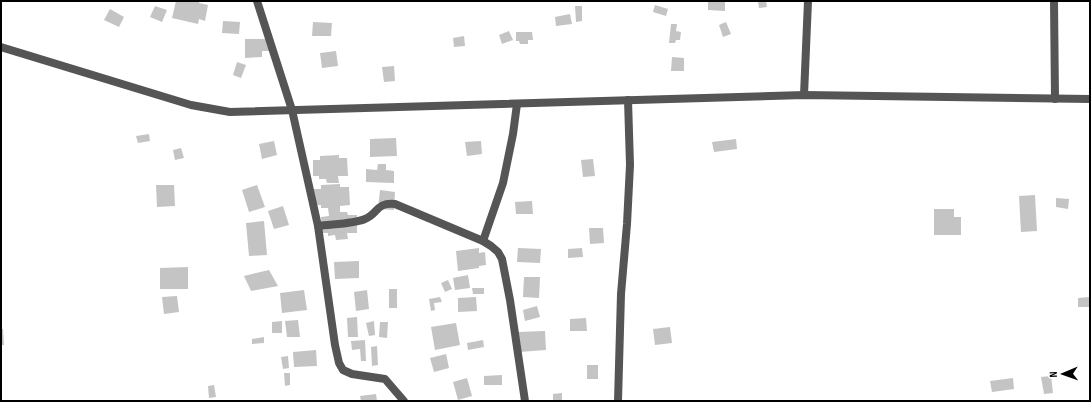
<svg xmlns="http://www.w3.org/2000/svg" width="1091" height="402" viewBox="0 0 1091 402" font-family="'Sofia Sans Condensed',sans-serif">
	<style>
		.building { fill: #c4c4c4 }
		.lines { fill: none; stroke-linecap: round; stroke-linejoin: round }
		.street { stroke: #555; stroke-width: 8 }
	</style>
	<rect width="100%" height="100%" fill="#fff"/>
	<g class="building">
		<polygon points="176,1 199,1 199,3 208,5 205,21 199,19 198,24 172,18"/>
		<polygon points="708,1 725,1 725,11 708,10"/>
		<polygon points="758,1 766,1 767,7 759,8"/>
		<polygon points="655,5 668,9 666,16 653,12"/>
		<polygon points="155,6 167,10 162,22 150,17"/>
		<polygon points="575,6 582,6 582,21 576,22"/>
		<polygon points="110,9 124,17 119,27 104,20"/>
		<polygon points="570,14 572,24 556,26 555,17"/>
		<polygon points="223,21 240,22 239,34 222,33"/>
		<polygon points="313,22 332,23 331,36 312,36"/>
		<polygon points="726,22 731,34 723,37 719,25"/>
		<polygon points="671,24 677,24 676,31 681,32 680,40 676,40 675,43 669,43"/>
		<polygon points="509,31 513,40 502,44 499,35"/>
		<polygon points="516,32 532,32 533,40 528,40 528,44 520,44 519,41 516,41"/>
		<polygon points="464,36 465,46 454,47 453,38"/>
		<polygon points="245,39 272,39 273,51 262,51 262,57 245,58"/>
		<polygon points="336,51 338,66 322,68 320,53"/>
		<polygon points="672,57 684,58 684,71 671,71"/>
		<polygon points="237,62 246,65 241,78 233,75"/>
		<polygon points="394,66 395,81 384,82 382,67"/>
		<polygon points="149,134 150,141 138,143 136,136"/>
		<polygon points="396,138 397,156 370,157 370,139"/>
		<polygon points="736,139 737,149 714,152 712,142"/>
		<polygon points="274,141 277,155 262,159 259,144"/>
		<polygon points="481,141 482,154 467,156 465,142"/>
		<polygon points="181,148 184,158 175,160 173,150"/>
		<polygon points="339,155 339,158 347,158 348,176 338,176 339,183 327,183 326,179 319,179 319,176 313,176 313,160 320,160 320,156"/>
		<polygon points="593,159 595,176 583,177 581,160"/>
		<polygon points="378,164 386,164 386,170 394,171 394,183 366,182 366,169 377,170"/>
		<polygon points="340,184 340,187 349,187 350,205 340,206 340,212 347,212 348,215 357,215 357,233 347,233 348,239 336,240 335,235 328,236 328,233 322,233 321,217 329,216 328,208 321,208 321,205 315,205 314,189 321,189 321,185"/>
		<polygon points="156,185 174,185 175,206 157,207"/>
		<polygon points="257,185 265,207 249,212 242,190"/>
		<polygon points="380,190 395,192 394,210 378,209"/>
		<polygon points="1035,195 1037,231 1021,232 1019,196"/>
		<polygon points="1056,198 1069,199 1068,209 1056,207"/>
		<polygon points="532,201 533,214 516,214 515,202"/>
		<polygon points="283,206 289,225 274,229 268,211"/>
		<polygon points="934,209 954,209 954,217 961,217 961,235 934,235"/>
		<polygon points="264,221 267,255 249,256 246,223"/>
		<polygon points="589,228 603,228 604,243 590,244"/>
		<polygon points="479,248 479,253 485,252 486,265 479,266 479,268 458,271 456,251"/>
		<polygon points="518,248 541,249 540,263 517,262"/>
		<polygon points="582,248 583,257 568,258 568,249"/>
		<polygon points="359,261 359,278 335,279 334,262"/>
		<polygon points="188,267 188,289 160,289 160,268"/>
		<polygon points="269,270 278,286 251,291 244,276"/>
		<polygon points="468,275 470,288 455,290 453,278"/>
		<polygon points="524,277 540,277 539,298 523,297"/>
		<polygon points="448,280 452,289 445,292 441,283"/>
		<polygon points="472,288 484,288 484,294 473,294"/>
		<rect x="389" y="289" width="8" height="19"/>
		<polygon points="304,290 307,310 282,313 280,293"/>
		<polygon points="367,290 369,309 356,311 354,292"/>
		<polygon points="177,296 179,312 164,314 162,297"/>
		<polygon points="440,297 442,302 434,303 435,310 431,311 429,299"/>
		<polygon points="476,297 477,311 458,312 458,298"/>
		<polygon points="1090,297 1090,307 1078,307 1078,298"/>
		<polygon points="537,306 540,317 525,321 523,310"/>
		<polygon points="357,317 358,337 348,337 347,318"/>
		<polygon points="586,318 587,331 570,331 570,319"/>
		<polygon points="298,320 300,337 287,337 285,321"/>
		<polygon points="282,321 282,333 272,333 272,322"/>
		<polygon points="374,321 375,335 369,336 366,323"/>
		<polygon points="380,322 388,322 387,338 379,337"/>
		<polygon points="456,323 460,345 435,350 431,327"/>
		<polygon points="670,327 672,343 655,345 653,329"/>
		<polygon points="1,329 3,329 4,345 1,345"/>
		<polygon points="545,331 546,350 519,352 518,332"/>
		<polygon points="264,337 264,343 252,344 252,339"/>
		<polygon points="365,340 366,361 361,361 360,349 352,350 351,341"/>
		<polygon points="483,340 484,347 468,350 467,343"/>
		<polygon points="377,346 378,365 372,366 371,347"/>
		<polygon points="316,350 317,366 294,367 293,352"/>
		<polygon points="446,354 449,368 434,372 430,358"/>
		<polygon points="288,356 289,368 283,369 281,357"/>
		<rect x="587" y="365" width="11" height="14"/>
		<polygon points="284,373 290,373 290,385 285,386"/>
		<polygon points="502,375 502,385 484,385 484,376"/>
		<polygon points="1051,376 1053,393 1044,394 1041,377"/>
		<polygon points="467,378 472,396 458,400 453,382"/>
		<polygon points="1013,378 1014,389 992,392 990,381"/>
		<polygon points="214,385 216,397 209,398 208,386"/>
		<polygon points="562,393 562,401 553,401 553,394"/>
		<polygon points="376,394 377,401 361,401 360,396"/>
	</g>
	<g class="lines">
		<g class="street">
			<polyline points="257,1 292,110 318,226 335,345 339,363 343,370 352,374 385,379 404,401"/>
			<polyline points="1054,1 1055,99"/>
			<polyline points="1,47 191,105 230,112 804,95 1090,99"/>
			<polyline points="804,95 808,1"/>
			<path d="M318,226C332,224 353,224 365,219C378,214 376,202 395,204L483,241L491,246L498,252L502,259L510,300L525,401"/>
			<polyline points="483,241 503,183 513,134 517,104"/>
			<polyline points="618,401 621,294 627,224 630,165 628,100"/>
		</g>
	</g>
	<rect width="1091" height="402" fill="none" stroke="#000000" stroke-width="4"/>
	<g transform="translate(1063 374) rotate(268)" stroke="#ffffff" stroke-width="3" paint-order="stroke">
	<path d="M0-3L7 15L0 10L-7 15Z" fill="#000000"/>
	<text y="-6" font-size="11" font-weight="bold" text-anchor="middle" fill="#000000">N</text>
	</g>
</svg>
